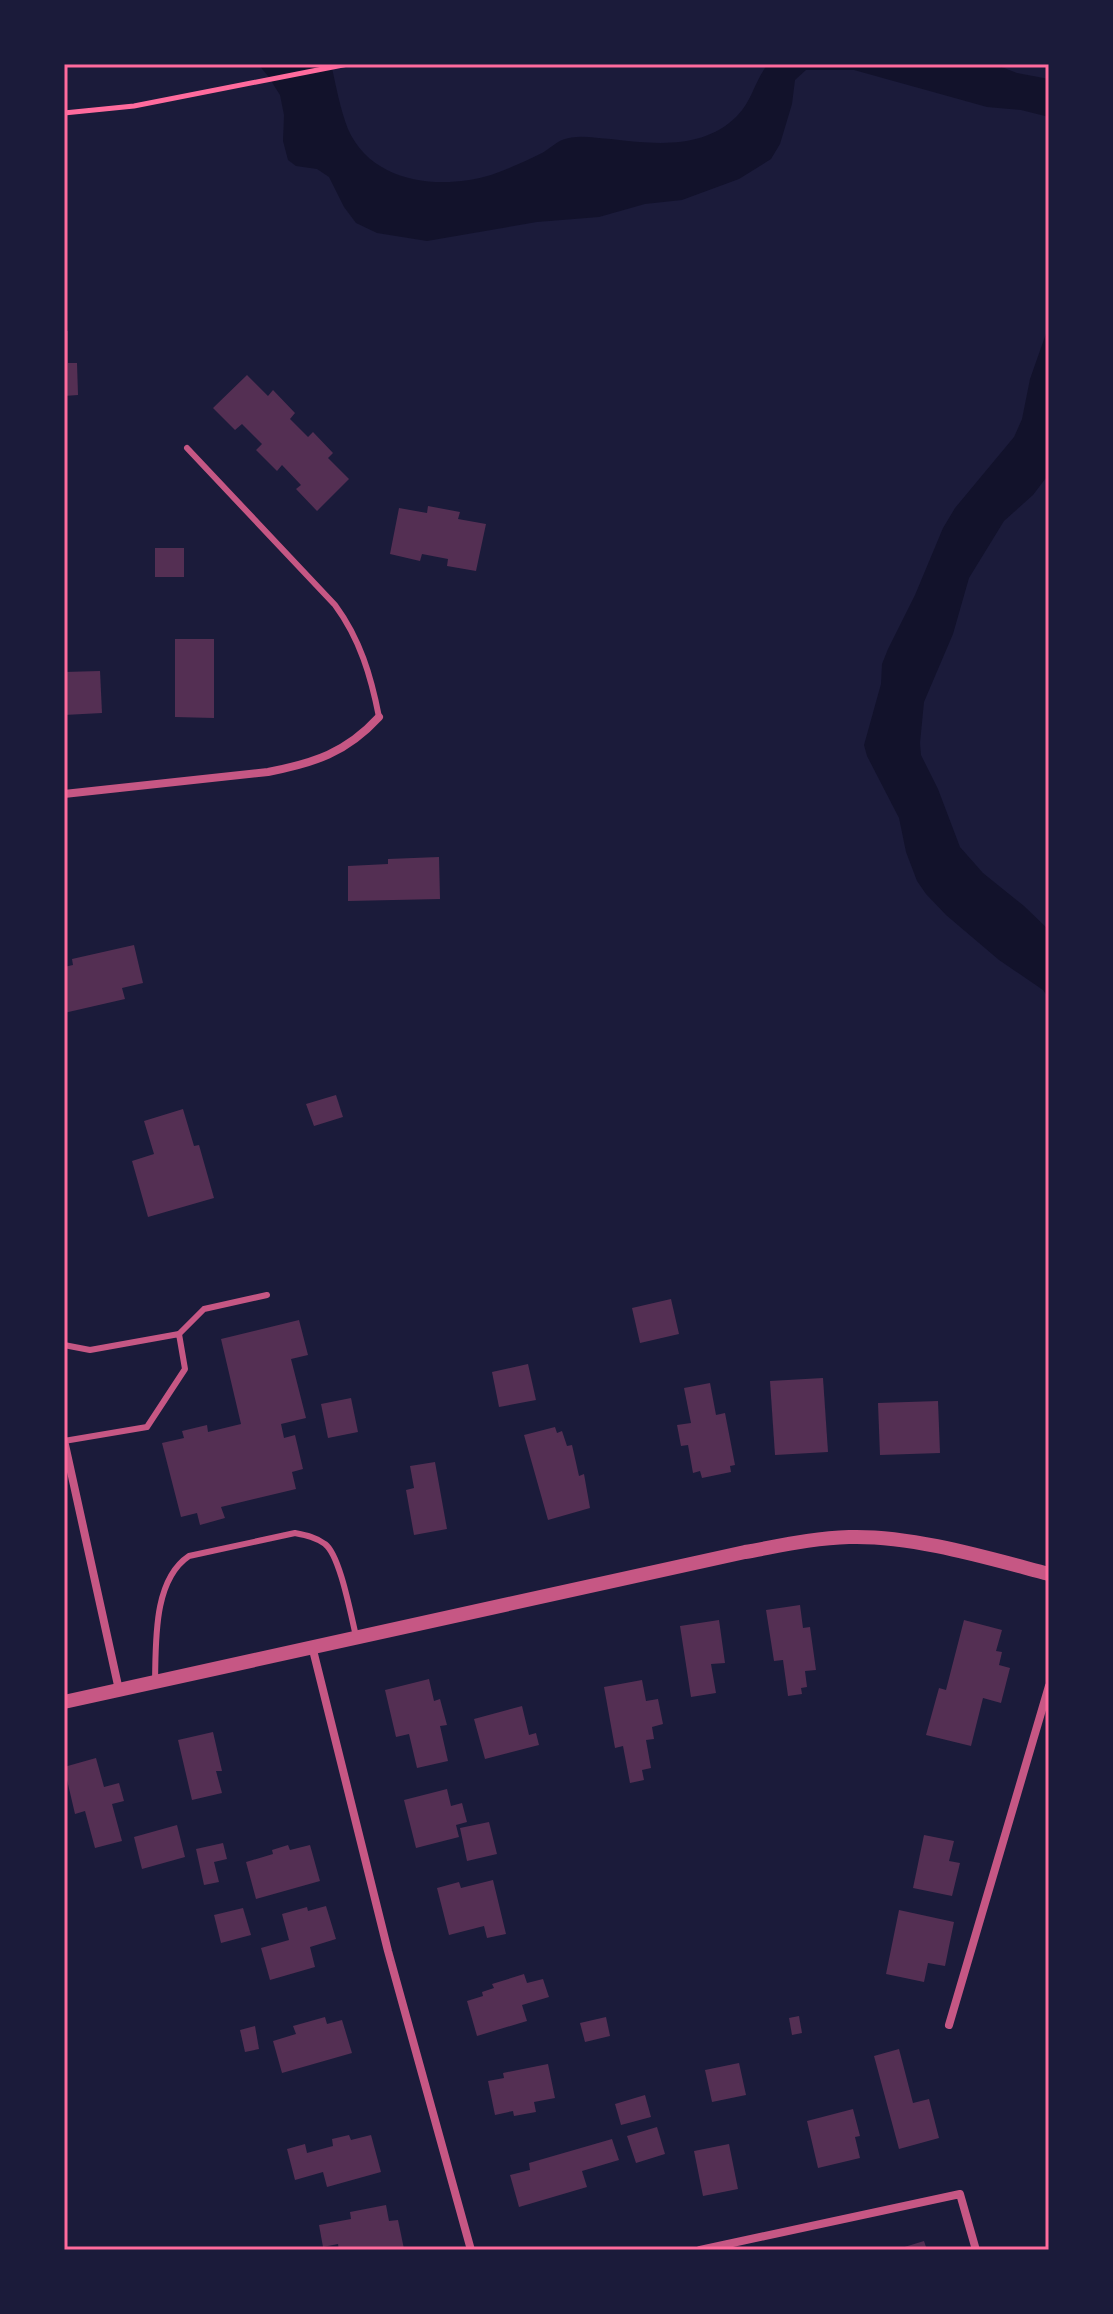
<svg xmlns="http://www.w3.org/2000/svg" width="1113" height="2314" viewBox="0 0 1113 2314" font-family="'Libre Baskerville',serif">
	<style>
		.water { fill: #12122b }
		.building { fill: #542f53 }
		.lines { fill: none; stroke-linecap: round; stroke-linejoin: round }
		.path { stroke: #ff6b9d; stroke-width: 5 }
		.service { stroke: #c65784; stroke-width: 6 }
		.minor { stroke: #c65784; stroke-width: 8 }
		.tertiary { stroke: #c65784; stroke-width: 14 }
		.neatline { fill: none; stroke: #ff6b9d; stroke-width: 3 }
	</style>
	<rect width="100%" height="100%" fill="#1b1b3a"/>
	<g class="water">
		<path d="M258,64H331C336,85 340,109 348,129C372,184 441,190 491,175C508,169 526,161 542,153C549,149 555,143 562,140C577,134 595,138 611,139C654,144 703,150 737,116C752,101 755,80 768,64H994L1017,73L1049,79V117L1021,110L987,107L854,70H806L795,80L792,104L780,144L771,159L739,179L682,200L645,204L599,217L537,222L427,241L377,233L356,223L344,207L329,177L317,169L296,166L288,160L283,141L284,115L280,95L268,76Z"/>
		<polygon points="1049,325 1049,474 1033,495 1004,521 969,578 953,634 924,702 920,743 921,755 938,789 960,847 983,873 1024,906 1049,930 1049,999 1043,990 999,960 946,915 926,894 917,881 906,852 899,818 867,756 864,745 881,684 882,664 888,649 915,595 943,528 955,508 1014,437 1022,419 1030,379"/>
	</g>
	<g class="building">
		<polygon points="64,331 68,331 68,363 77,363 78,395 64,396"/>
		<polygon points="247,375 268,396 273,390 295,413 290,419 308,437 313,432 333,453 328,458 349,479 317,511 296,489 301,485 282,465 277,471 256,450 262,444 242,424 235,430 213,408"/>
		<polygon points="428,506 460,512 458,519 486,524 476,571 447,566 448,559 422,554 420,561 390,554 399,508 427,513"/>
		<rect x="155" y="548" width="29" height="29"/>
		<polygon points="175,639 214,639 214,718 175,717"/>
		<polygon points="100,671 102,713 64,715 64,672"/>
		<polygon points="439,857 440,899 348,901 348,866 388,864 388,859"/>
		<polygon points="134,945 143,983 122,988 125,999 64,1013 64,967 73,965 72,959"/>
		<polygon points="336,1095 343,1117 314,1126 306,1104"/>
		<polygon points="183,1109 194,1146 199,1145 214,1198 148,1217 132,1161 154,1154 144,1121"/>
		<polygon points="671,1299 679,1334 640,1343 632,1308"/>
		<polygon points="299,1320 308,1355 291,1359 306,1418 281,1424 284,1438 295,1435 303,1469 292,1472 296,1489 221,1507 225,1518 200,1525 197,1513 181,1517 162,1443 184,1438 182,1431 207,1425 208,1432 241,1424 221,1339"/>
		<polygon points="528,1364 536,1400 499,1407 492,1372"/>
		<polygon points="823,1378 828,1452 775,1455 770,1381"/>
		<polygon points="710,1383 716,1415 725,1413 735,1465 730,1466 731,1472 702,1478 700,1471 693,1473 688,1445 681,1446 677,1425 691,1423 684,1388"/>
		<polygon points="351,1398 358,1432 328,1438 321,1404"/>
		<polygon points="938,1401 940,1453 880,1455 878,1403"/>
		<polygon points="555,1427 557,1433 562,1431 567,1446 572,1445 579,1476 584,1474 590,1508 548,1520 524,1435"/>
		<polygon points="435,1462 447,1529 414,1535 406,1490 414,1488 410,1466"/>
		<polygon points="800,1605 803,1628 810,1627 816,1670 805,1671 807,1687 801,1688 802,1694 788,1696 783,1660 774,1661 766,1610"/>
		<polygon points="719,1620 725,1663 711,1664 716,1693 691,1697 680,1626"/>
		<polygon points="964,1620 1002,1630 996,1651 1002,1652 999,1665 1010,1668 1001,1703 983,1698 971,1746 926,1735 939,1688 946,1690"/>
		<polygon points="429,1679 434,1701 440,1699 447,1725 440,1726 448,1761 417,1768 409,1734 396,1737 385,1690"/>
		<polygon points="642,1680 646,1701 658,1699 663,1724 652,1727 654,1739 646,1740 651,1768 642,1770 644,1780 630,1783 623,1746 615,1748 604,1687"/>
		<polygon points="522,1706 529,1735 536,1733 539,1745 485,1759 474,1719"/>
		<polygon points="213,1732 222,1771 216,1771 222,1793 192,1800 178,1740"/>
		<polygon points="96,1758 104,1787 119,1783 124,1801 112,1804 122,1841 95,1848 85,1811 75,1814 64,1767"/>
		<polygon points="447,1789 451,1806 462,1803 467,1822 456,1825 459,1837 416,1848 404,1800"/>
		<polygon points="489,1822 497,1854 467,1861 460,1828"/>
		<polygon points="177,1825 185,1857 142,1869 134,1837"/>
		<polygon points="924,1835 954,1841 949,1861 960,1863 952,1896 913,1888"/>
		<polygon points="223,1843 227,1859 214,1862 219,1882 204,1885 196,1849"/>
		<polygon points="288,1845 290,1850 310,1845 320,1881 256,1899 246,1862 273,1854 272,1850"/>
		<polygon points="493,1880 506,1934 487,1938 484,1926 449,1935 437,1888 459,1882 461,1888"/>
		<polygon points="326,1906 336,1939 310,1947 315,1967 270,1980 261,1948 289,1940 282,1914 307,1907 308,1911"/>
		<polygon points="243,1908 251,1935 221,1943 214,1915"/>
		<polygon points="899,1910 954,1922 945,1966 928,1963 924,1982 886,1974"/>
		<polygon points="524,1974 527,1983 543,1979 549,1997 522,2005 527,2021 477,2036 467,2001 483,1996 482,1992 494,1988 492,1984"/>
		<polygon points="799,2016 802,2033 792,2035 789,2018"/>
		<polygon points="325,2017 327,2024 342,2020 352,2053 282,2073 273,2041 296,2034 293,2026"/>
		<polygon points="606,2017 610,2036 585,2042 580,2023"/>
		<polygon points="255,2026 259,2049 245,2052 240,2030"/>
		<polygon points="899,2049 913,2103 929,2099 939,2138 899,2149 874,2056"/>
		<polygon points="739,2063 746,2095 712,2102 705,2070"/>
		<polygon points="548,2064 555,2098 534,2102 536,2112 514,2116 513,2111 495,2115 488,2081 504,2078 503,2073"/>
		<polygon points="645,2095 651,2117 621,2125 615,2104"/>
		<polygon points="853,2109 860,2136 855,2137 860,2158 818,2168 807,2121"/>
		<polygon points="657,2127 665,2154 636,2163 627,2136"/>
		<polygon points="349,2135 351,2140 371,2135 381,2172 327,2187 323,2172 295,2180 287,2149 305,2144 307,2153 333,2146 332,2139"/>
		<polygon points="612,2139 619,2160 582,2171 587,2187 519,2207 510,2175 530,2170 529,2163"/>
		<polygon points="729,2144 738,2189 703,2196 694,2151"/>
		<polygon points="386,2205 389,2221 398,2220 404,2249 339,2250 338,2244 323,2247 319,2225 351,2219 350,2212"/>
		<polygon points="924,2241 927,2250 898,2250 898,2249"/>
	</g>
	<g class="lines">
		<polyline class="path" points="64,113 134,106 348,64"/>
		<g class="service">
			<path d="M187,448L335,605C360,639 371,676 379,717"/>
			<polyline points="179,1334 204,1309 267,1295"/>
			<polyline points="64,1345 90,1350 179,1334 185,1369 147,1427 64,1441"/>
			<path d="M155,1682C156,1642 153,1580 189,1556L295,1533C305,1535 316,1537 325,1544C340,1555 351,1616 356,1636"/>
		</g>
		<g class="minor">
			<path d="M64,794L268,772C314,763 346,753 379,717"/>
			<polyline points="64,1440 119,1690"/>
			<polyline points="312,1646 388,1951 471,2250"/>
			<polyline points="949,2025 1049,1686"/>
			<polyline points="700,2250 960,2194 976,2250"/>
		</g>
		<path class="tertiary" d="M64,1702L745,1552C779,1546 814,1538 849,1537C912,1535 988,1558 1049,1574"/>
	</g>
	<rect width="1113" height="2314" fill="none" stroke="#1b1b3a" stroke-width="132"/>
	<rect x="66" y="66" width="981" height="2182" class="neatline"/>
</svg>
